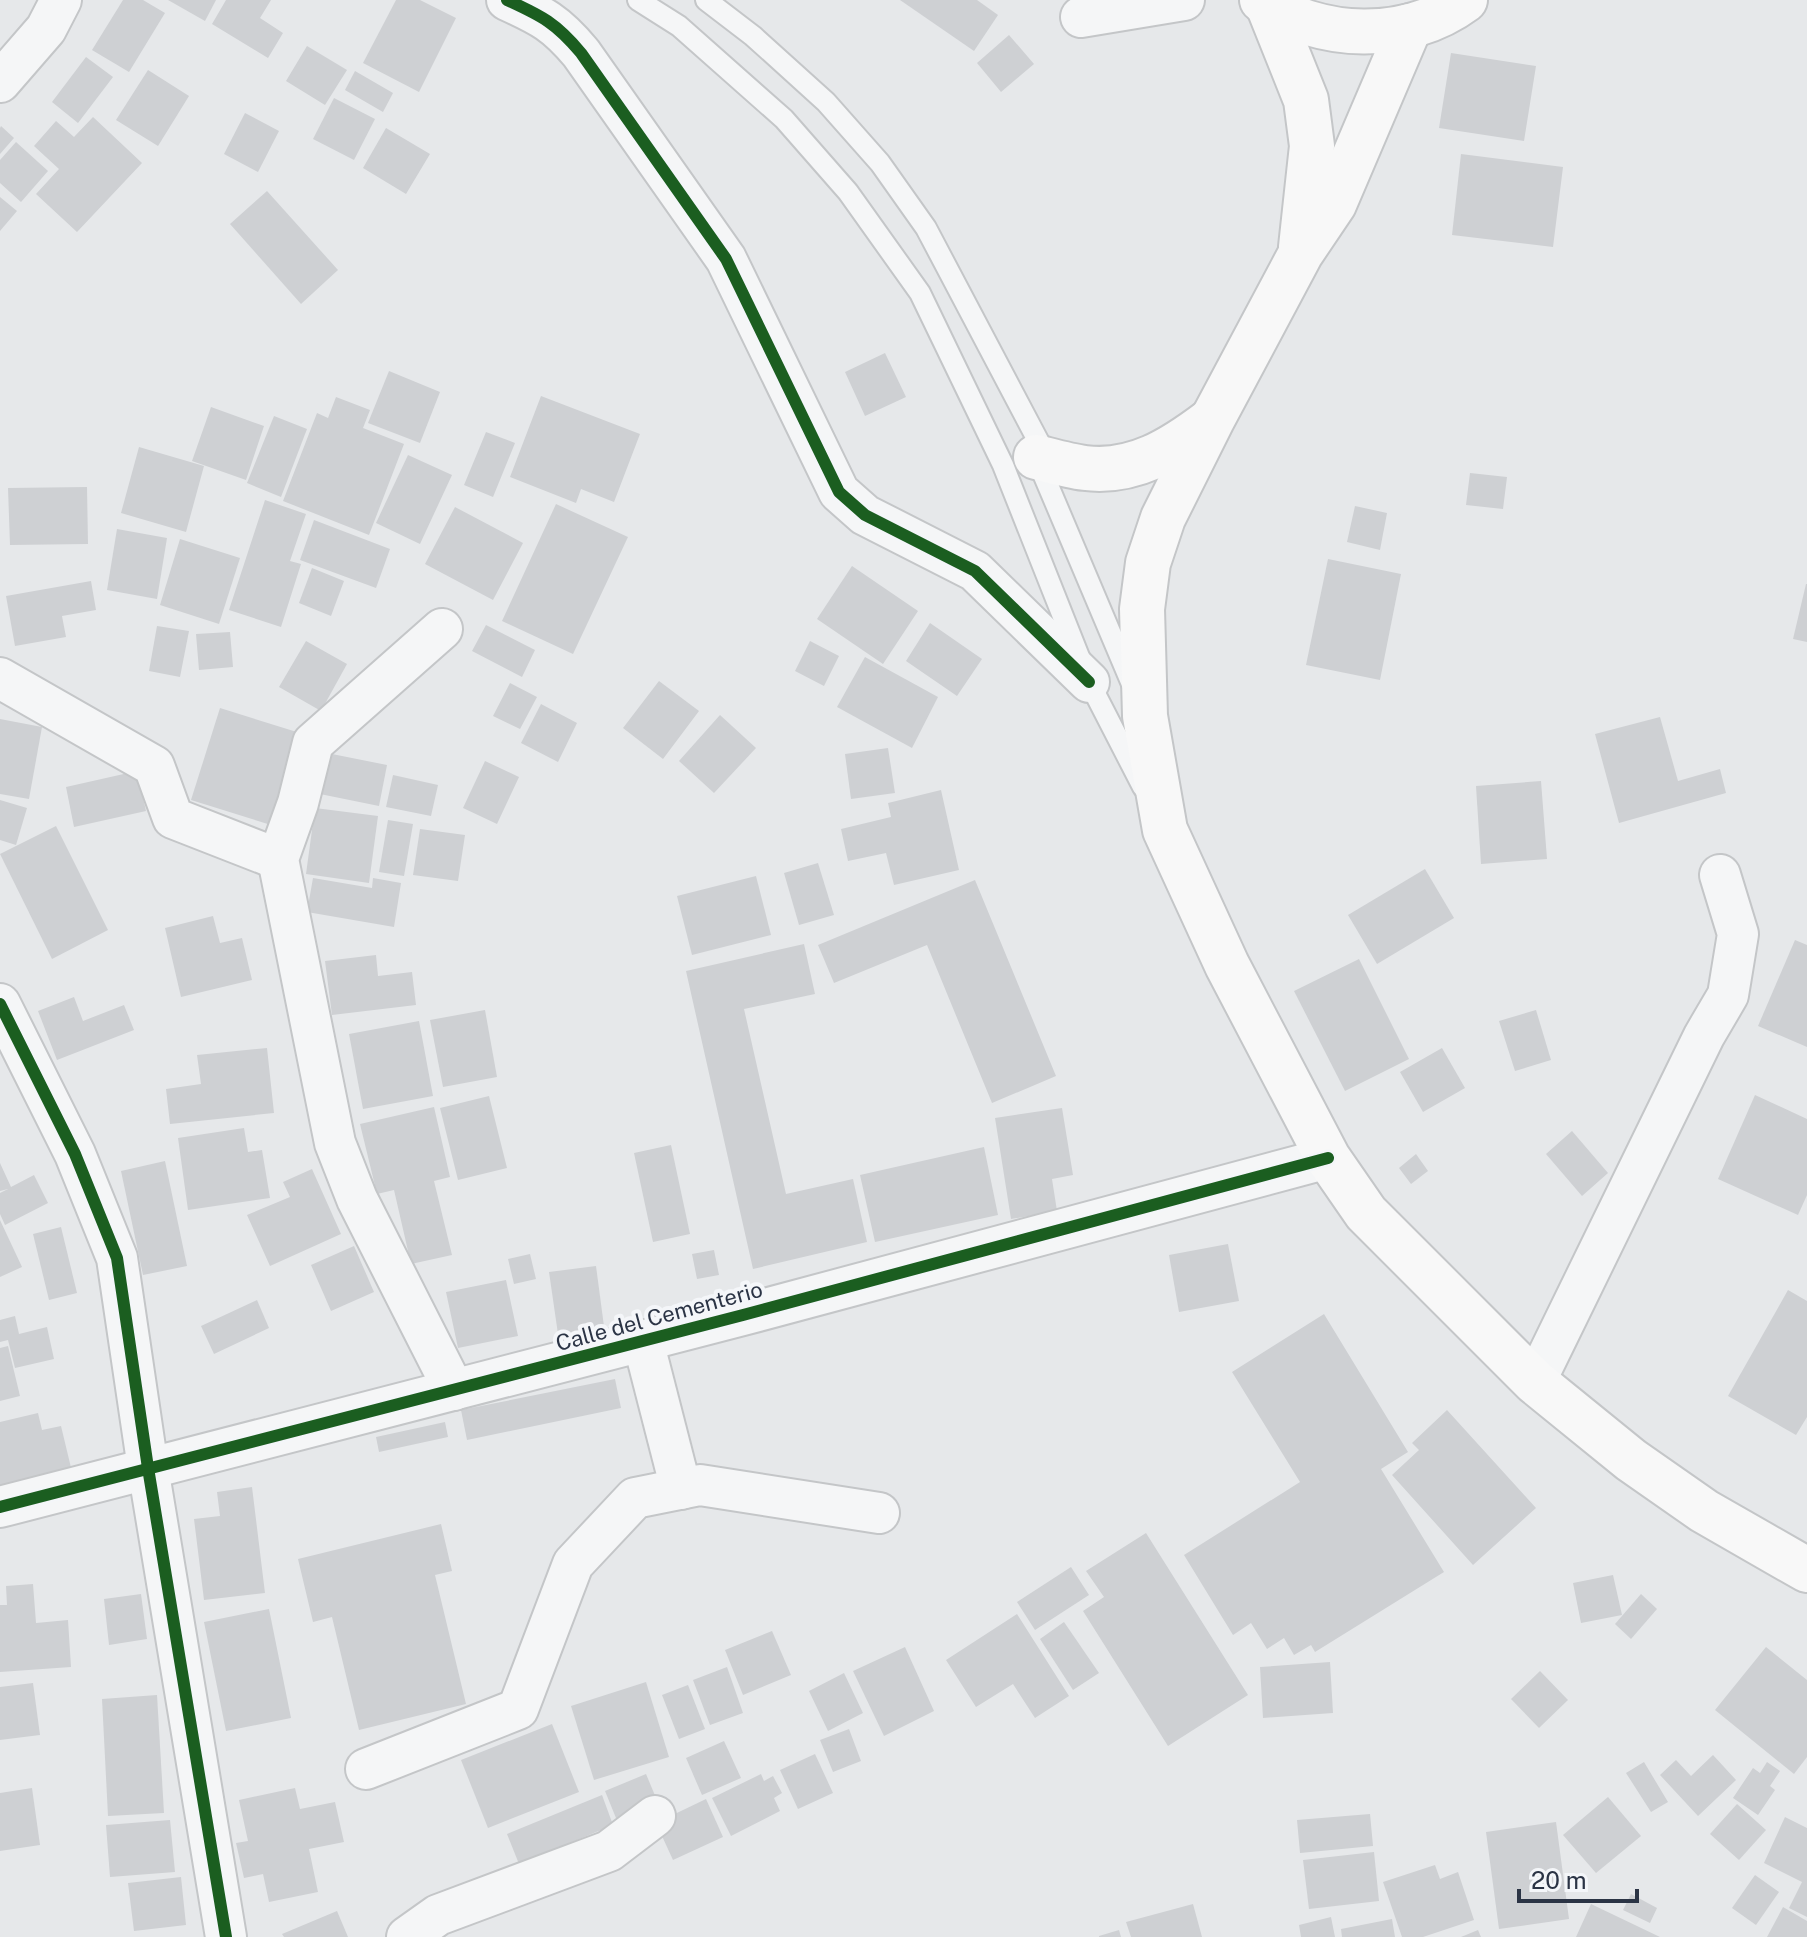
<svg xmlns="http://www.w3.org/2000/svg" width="1807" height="1937" viewBox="0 0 1807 1937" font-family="'Public Sans',sans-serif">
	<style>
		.building { fill: #ced0d3 }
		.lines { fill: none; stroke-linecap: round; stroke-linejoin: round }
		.service-casing { stroke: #c4c6c8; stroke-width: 24 }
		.minor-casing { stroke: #c4c6c8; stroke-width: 44 }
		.secondary-casing { stroke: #c4c6c8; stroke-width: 48 }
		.service { stroke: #f5f6f7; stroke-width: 20 }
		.minor { stroke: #f5f6f7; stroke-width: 40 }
		.secondary { stroke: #f8f8f8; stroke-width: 44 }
		.cycleway-casing { stroke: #f4f6f9; stroke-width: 17 }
		.cycleway { stroke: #1b5e20; stroke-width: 12 }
		.labels { text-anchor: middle; stroke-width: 8; stroke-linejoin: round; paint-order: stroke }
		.street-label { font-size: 22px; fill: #2b3445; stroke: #f4f6f9 }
	</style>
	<rect width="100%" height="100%" fill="#e6e8ea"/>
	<g class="building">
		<polygon points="123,0 143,0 165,13 129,72 92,50"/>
		<polygon points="168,0 216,0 205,21"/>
		<polygon points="226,0 271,0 260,18 283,33 268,58 212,24"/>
		<polygon points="396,0 420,0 456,18 419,92 363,63"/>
		<polygon points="900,0 977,0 998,15 974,51"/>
		<polygon points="1009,35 1034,64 1001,92 977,63"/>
		<polygon points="307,46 347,70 325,105 286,81"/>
		<polygon points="1451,53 1536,66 1524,141 1439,128"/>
		<polygon points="86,57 113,77 78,123 52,102"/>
		<polygon points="148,70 189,96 158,146 116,120"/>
		<polygon points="355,71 393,93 383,112 345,90"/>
		<polygon points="334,98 375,119 354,160 313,139"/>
		<polygon points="245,113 279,131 258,172 224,154"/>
		<polygon points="93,117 142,163 77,232 36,194 59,169 34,146 56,121 74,137"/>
		<polygon points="1,126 14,138 0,154 0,128"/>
		<polygon points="386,128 430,154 406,194 363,168"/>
		<polygon points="16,142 48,171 21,202 0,183 0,160"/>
		<polygon points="1461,154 1563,167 1553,247 1452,235"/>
		<polygon points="267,191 338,270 301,304 230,224"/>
		<polygon points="0,197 17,211 0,231"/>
		<polygon points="885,353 906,397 865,416 845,372"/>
		<polygon points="389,371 440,392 420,443 368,423"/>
		<polygon points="541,396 640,434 614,502 581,489 576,503 510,477"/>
		<polygon points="336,397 370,410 363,428 404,444 369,535 283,501 317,413 328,418"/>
		<polygon points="211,407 264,426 246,480 192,461"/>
		<polygon points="274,416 307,429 281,497 247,483"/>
		<polygon points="486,432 515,443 493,497 464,485"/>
		<polygon points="139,447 204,466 186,532 121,513"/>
		<polygon points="408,455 452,475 420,544 376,523"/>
		<polygon points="1470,473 1507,477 1503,509 1466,505"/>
		<polygon points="87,487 88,544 10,545 8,488"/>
		<polygon points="265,500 306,514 290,561 301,564 281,627 229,610"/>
		<polygon points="556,504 628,537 573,654 502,621"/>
		<polygon points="1355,506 1387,513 1380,550 1347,542"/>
		<polygon points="455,507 523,543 493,600 425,564"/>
		<polygon points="314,520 390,549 376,588 300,560"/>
		<polygon points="117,529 167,538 157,599 107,590"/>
		<polygon points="180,539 240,558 219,624 160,605"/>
		<polygon points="1328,559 1401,574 1380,680 1306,665"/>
		<polygon points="852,566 918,611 883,664 817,619"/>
		<polygon points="312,568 344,581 331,616 299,603"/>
		<polygon points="91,581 96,610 62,616 66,637 15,646 6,596"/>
		<polygon points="1806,584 1807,584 1807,642 1793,639"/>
		<polygon points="930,623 982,659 957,696 906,661"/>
		<polygon points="486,625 535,650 522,677 472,651"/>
		<polygon points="157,626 189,631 180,677 149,671"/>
		<polygon points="230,632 233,667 199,670 196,634"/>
		<polygon points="306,641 347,664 321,711 279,687"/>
		<polygon points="810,641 839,656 824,686 795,671"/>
		<polygon points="865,657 938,697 912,748 837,707"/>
		<polygon points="659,681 699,711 663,759 623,728"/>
		<polygon points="510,683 537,697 520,729 493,716"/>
		<polygon points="541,704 577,723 558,762 521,743"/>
		<polygon points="220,708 300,733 271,825 191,800"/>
		<polygon points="720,715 756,748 714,793 679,761"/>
		<polygon points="1660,717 1678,781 1720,769 1726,793 1619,823 1595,734"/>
		<polygon points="0,719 42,727 29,799 0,794"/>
		<polygon points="888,748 895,793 851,799 845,754"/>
		<polygon points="327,753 387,765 379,806 320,794"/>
		<polygon points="485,761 519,777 497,824 463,808"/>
		<polygon points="137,771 146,811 74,827 66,787"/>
		<polygon points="393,775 438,785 431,816 386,807"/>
		<polygon points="1541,781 1547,859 1481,864 1476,786"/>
		<polygon points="941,790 959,870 894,885 886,853 848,861 841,829 891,817 888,803"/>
		<polygon points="0,800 27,808 16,845 0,840"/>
		<polygon points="315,808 378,816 369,883 306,874"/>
		<polygon points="388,820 413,824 404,876 379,872"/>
		<polygon points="56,826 108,930 52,959 0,854"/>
		<polygon points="420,829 465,835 458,881 413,875"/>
		<polygon points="818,863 834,915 799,925 784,873"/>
		<polygon points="1425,869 1454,918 1377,964 1348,915"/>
		<polygon points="756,876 771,935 692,955 677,896"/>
		<polygon points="313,878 372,888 373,878 401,883 394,927 307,912"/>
		<polygon points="975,880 1056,1076 992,1103 927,945 834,983 818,945"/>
		<polygon points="213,916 220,943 242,938 252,980 181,997 165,928"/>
		<polygon points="1795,940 1807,945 1807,1047 1758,1026"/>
		<polygon points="804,944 815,994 744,1009 786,1194 853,1179 867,1242 753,1269 686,971"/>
		<polygon points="376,955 378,976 412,972 416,1005 332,1015 325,961"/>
		<polygon points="1359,959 1409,1059 1345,1091 1294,991"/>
		<polygon points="74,997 83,1021 124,1005 134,1030 57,1060 38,1011"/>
		<polygon points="485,1010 497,1077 443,1087 430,1020"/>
		<polygon points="1536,1010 1551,1060 1515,1071 1499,1021"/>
		<polygon points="419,1021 433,1096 363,1109 349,1034"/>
		<polygon points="267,1048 274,1113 170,1124 166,1089 201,1084 197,1055"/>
		<polygon points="1442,1048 1465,1088 1423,1112 1400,1072"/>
		<polygon points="1755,1095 1807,1119 1807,1195 1798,1215 1718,1179"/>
		<polygon points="489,1096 507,1168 458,1180 440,1108"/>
		<polygon points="434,1107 450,1177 434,1181 452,1255 411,1264 394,1190 377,1194 360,1124"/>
		<polygon points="1062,1108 1073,1175 1052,1179 1057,1211 1011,1219 995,1118"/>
		<polygon points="244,1128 248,1152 262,1150 270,1198 188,1210 178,1138"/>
		<polygon points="1572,1131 1608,1173 1582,1196 1546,1154"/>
		<polygon points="671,1145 690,1234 653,1242 634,1153"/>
		<polygon points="984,1147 998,1215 875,1242 860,1175"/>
		<polygon points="1416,1154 1428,1171 1411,1184 1399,1168"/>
		<polygon points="165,1161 187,1266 143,1275 121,1171"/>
		<polygon points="0,1163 11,1187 34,1175 48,1203 5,1225 0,1214 0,1193 8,1189 0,1191"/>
		<polygon points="312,1169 341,1234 270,1266 247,1215 290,1197 283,1182"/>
		<polygon points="0,1220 22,1267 0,1277"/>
		<polygon points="61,1227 77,1293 49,1300 33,1234"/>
		<polygon points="1228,1244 1239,1301 1179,1312 1169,1255"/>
		<polygon points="354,1246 374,1292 331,1311 311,1265"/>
		<polygon points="714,1250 719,1275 697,1279 692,1254"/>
		<polygon points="530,1254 536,1279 514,1284 508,1259"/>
		<polygon points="596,1266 605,1334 559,1341 549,1272"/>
		<polygon points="506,1280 518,1336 458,1348 446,1292"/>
		<polygon points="1788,1290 1807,1301 1807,1417 1796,1435 1728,1396"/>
		<polygon points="257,1300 269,1328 214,1354 201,1326"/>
		<polygon points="1324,1314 1408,1452 1381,1469 1444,1572 1315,1652 1311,1645 1294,1655 1284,1638 1267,1649 1251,1623 1233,1635 1184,1555 1300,1482 1232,1372"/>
		<polygon points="15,1316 19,1334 47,1327 54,1359 15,1368 8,1340 0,1342 0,1320"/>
		<polygon points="8,1346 20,1396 0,1401 0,1348"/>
		<polygon points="615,1379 621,1408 467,1440 461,1410"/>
		<polygon points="1447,1410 1536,1508 1473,1565 1392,1475 1419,1450 1412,1443"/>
		<polygon points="38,1413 42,1430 61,1426 73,1476 0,1494 0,1422"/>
		<polygon points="445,1422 448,1437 379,1452 376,1437"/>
		<polygon points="252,1487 265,1593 204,1600 194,1519 220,1516 217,1492"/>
		<polygon points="441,1524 452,1571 435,1575 466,1704 359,1730 332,1617 313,1622 298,1559"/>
		<polygon points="1146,1533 1248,1695 1168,1746 1083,1611 1104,1597 1086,1571"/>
		<polygon points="1071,1567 1089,1595 1035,1630 1017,1602"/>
		<polygon points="1613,1575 1622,1615 1581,1623 1573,1583"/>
		<polygon points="33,1584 36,1623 68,1620 71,1667 0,1672 0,1605 7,1605 6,1586"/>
		<polygon points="141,1594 147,1639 109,1645 104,1599"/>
		<polygon points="1641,1594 1657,1609 1631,1639 1615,1624"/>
		<polygon points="269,1609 291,1718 226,1731 204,1622"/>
		<polygon points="1017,1614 1069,1696 1035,1718 1013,1684 976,1707 946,1660"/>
		<polygon points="1064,1622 1099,1673 1073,1690 1040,1639"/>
		<polygon points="772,1631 791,1675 743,1695 725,1650"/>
		<polygon points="905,1647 934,1711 884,1736 853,1671"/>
		<polygon points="1766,1647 1807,1680 1807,1757 1794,1774 1715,1710"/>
		<polygon points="1330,1662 1333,1713 1263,1718 1260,1667"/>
		<polygon points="727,1667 743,1713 710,1725 693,1680"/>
		<polygon points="1540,1671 1568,1700 1539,1728 1511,1699"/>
		<polygon points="844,1673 863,1713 828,1731 809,1691"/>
		<polygon points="646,1682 669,1757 594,1780 571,1706"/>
		<polygon points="33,1683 40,1735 0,1740 0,1687"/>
		<polygon points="688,1685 705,1729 679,1739 662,1695"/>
		<polygon points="157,1695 164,1813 108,1816 102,1699"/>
		<polygon points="552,1724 579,1792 488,1828 461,1760"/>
		<polygon points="849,1729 861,1761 833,1772 820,1740"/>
		<polygon points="724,1741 741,1778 702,1795 686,1758"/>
		<polygon points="815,1754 833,1793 798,1809 780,1770"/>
		<polygon points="1713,1755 1736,1780 1698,1816 1660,1775 1676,1760 1691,1776"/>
		<polygon points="1644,1762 1668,1802 1651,1812 1626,1773"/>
		<polygon points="1767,1762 1780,1771 1770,1786 1775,1790 1758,1815 1733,1798 1753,1768 1760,1773"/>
		<polygon points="646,1774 659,1805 618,1823 605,1791"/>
		<polygon points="761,1774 764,1781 773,1776 782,1793 774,1798 780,1811 731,1836 712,1798"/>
		<polygon points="32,1788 40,1845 0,1851 0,1793"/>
		<polygon points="295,1788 300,1809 335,1802 344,1842 309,1849 318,1892 269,1902 263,1874 244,1878 236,1843 248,1841 239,1800"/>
		<polygon points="602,1795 613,1825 519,1864 507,1834"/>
		<polygon points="1608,1797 1641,1836 1596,1873 1563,1835"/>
		<polygon points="706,1799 723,1837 673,1860 656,1823"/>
		<polygon points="1737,1804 1766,1830 1739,1860 1710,1834"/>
		<polygon points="1370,1814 1373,1846 1300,1853 1297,1820"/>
		<polygon points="1785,1817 1807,1828 1807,1917 1789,1908 1802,1882 1764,1863"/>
		<polygon points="170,1820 175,1872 110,1877 106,1825"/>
		<polygon points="1556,1822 1569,1919 1499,1929 1486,1832"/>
		<polygon points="1374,1852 1379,1901 1309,1909 1303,1860"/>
		<polygon points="1435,1865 1440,1879 1458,1872 1474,1920 1423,1937 1402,1937 1383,1882"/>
		<polygon points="1755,1875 1779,1892 1756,1925 1732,1908"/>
		<polygon points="181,1877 186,1925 134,1931 128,1883"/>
		<polygon points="1631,1894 1657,1908 1650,1923 1623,1910"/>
		<polygon points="1193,1904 1202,1937 1131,1937 1126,1922"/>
		<polygon points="1591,1904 1660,1937 1576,1937"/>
		<polygon points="1783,1907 1807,1921 1807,1937 1767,1937"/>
		<polygon points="337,1911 348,1937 284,1937 282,1934"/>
		<polygon points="1331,1917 1335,1937 1301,1937 1299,1925"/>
		<polygon points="1392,1919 1395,1937 1342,1937 1341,1929"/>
		<polygon points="1119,1930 1121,1937 1099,1937 1099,1936"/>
		<polygon points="1478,1930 1481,1937 1461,1937"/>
	</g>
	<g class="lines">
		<defs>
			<g id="service">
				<polyline points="638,0 679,26 784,119 848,192 920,293 1003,465 1089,682 1143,787"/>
				<polyline points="706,0 753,36 826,102 880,163 926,228 1042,448 1036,457 1132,684"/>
			</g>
			<g id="minor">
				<path d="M507,0C542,16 556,23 581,53L726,259L839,492L865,515L975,571L1089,682"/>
				<polyline points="1081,17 1184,0"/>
				<polyline points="0,82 46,29 61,0"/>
				<polyline points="442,629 313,743 298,803 278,859 335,1143 357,1199 454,1390"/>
				<polyline points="0,678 154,766 173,818 278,859"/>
				<polyline points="0,1004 75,1154 117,1258 148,1468 226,1937"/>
				<polyline points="643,1341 681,1489"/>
				<polyline points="1535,1382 1704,1036 1728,995 1738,934 1720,875"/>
				<polyline points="0,1507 743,1315 1328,1158"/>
				<polyline points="366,1769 518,1709 573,1564 635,1498 700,1485 879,1513"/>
				<polyline points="407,1937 438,1915 609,1851 655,1816"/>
			</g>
			<g id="secondary">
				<path d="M1262,0C1320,41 1407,43 1465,0"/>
				<polyline points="1268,5 1306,100 1312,146 1301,247"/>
				<polyline points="1410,26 1334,204 1301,253 1212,420 1163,518 1148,563 1142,609 1145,716 1165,830 1227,965 1328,1158 1366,1213 1535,1382 1631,1460 1704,1511 1807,1570"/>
				<path d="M1036,457C1052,461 1069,466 1085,468C1134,474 1173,449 1210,421"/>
			</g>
		</defs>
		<use href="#service" class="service-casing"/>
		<use href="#minor" class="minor-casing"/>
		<use href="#secondary" class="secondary-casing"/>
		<use href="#service" class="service"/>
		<use href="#minor" class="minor"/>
		<use href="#secondary" class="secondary"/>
		<defs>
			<g id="cycleway">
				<path d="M507,0C542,16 556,23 581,53L726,259L839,492L865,515L975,571L1089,682"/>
				<polyline points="0,1004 75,1154 117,1258 148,1468 226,1937"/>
				<polyline points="0,1507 743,1315 1328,1158"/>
			</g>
		</defs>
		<use href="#cycleway" class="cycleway-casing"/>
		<use href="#cycleway" class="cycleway"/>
	</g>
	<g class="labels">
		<g class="street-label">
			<text transform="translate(659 1316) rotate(-15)" y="8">Calle del Cementerio</text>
		</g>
	</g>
	<path d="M1519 1889v12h118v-12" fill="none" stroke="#2b3445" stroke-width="4"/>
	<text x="1531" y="1889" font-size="24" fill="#2b3445" stroke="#f4f6f9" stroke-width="6" paint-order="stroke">20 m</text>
</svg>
